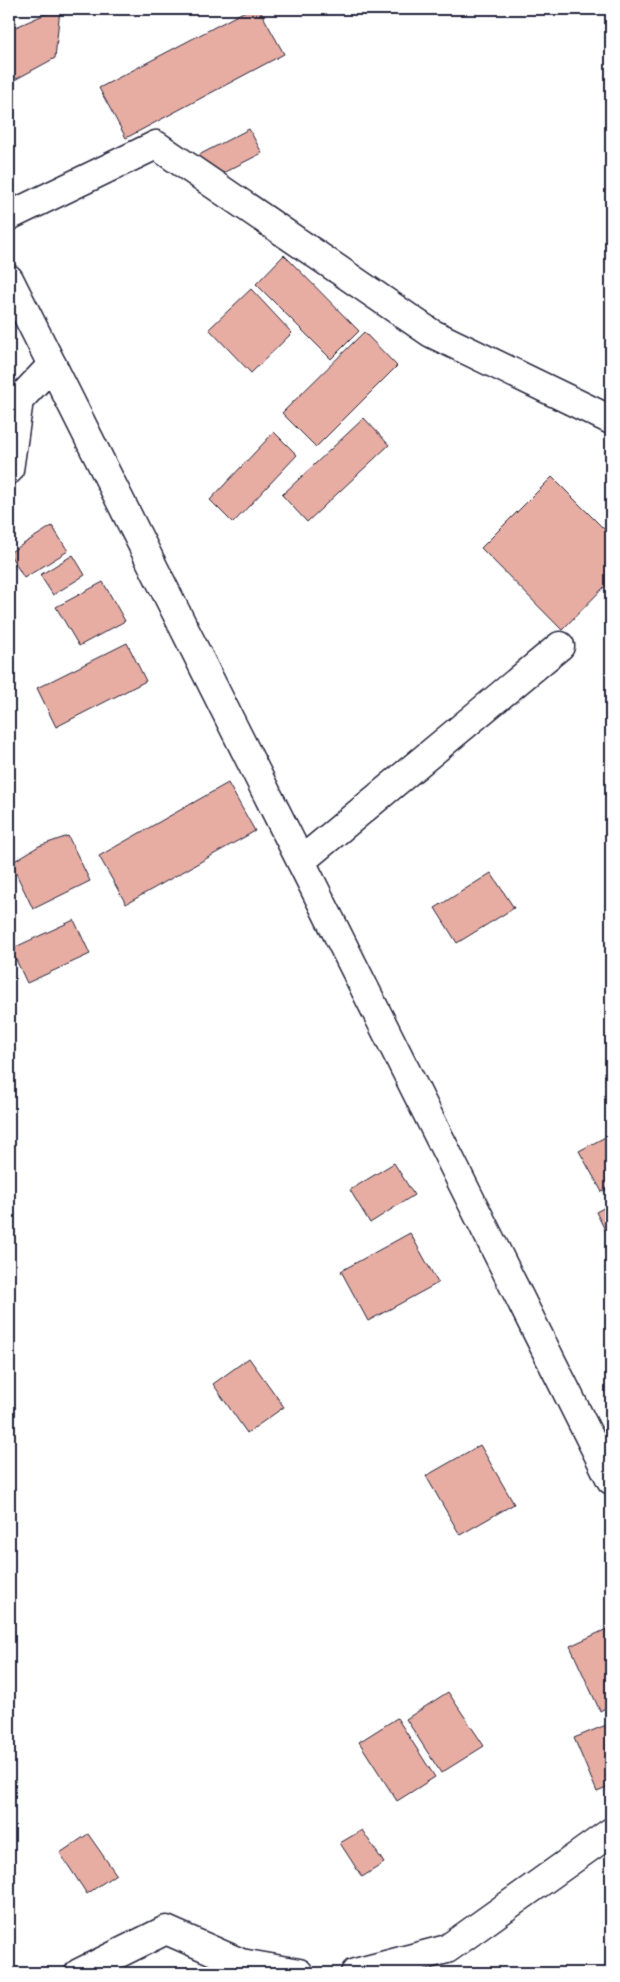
<svg xmlns="http://www.w3.org/2000/svg" width="620" height="1982" viewBox="0 0 620 1982" font-family="'Balsamiq Sans',sans-serif">
	<style>
		.building { fill: #e7ada3; stroke: #22223b }
		.lines { fill: none; stroke-linecap: round; stroke-linejoin: round }
		.minor-casing { stroke: #22223b; stroke-width: 31 }
		.minor { stroke: #fff; stroke-width: 28 }
	</style>
	<rect width="100%" height="100%" fill="#fff"/>
	<filter id="ink" filterUnits="userSpaceOnUse"><feTurbulence type="fractalNoise" baseFrequency=".02" numOctaves="2"/><feDisplacementMap in="SourceGraphic" scale="10" xChannelSelector="R" yChannelSelector="G"/><feConvolveMatrix kernelMatrix="1 2 1 2 8 2 1 2 1" color-interpolation-filters="sRGB"/></filter>
	<g filter="url(#ink)">
		<g class="building">
			<polygon points="57,9 60,9 55,58 9,83 9,30"/>
			<polygon points="249,9 259,9 284,54 126,138 99,88"/>
			<polygon points="249,129 262,153 217,176 197,156"/>
			<polygon points="284,255 359,331 331,359 256,284"/>
			<polygon points="251,289 292,333 251,373 209,329"/>
			<polygon points="364,332 397,366 316,447 282,413"/>
			<polygon points="364,418 389,445 307,522 282,495"/>
			<polygon points="274,432 297,455 233,523 210,500"/>
			<polygon points="552,477 611,536 611,580 562,630 481,548"/>
			<polygon points="52,526 68,551 24,578 9,553"/>
			<polygon points="73,555 85,575 53,595 40,575"/>
			<polygon points="103,582 125,621 79,646 56,607"/>
			<polygon points="127,643 146,681 56,727 37,688"/>
			<polygon points="228,783 255,831 126,904 99,856"/>
			<polygon points="68,836 90,881 33,909 11,863 39,846"/>
			<polygon points="491,873 514,908 457,943 435,908"/>
			<polygon points="74,920 90,954 27,983 11,949"/>
			<polygon points="611,1134 611,1187 602,1192 579,1151"/>
			<polygon points="394,1163 414,1195 370,1223 350,1190"/>
			<polygon points="611,1204 611,1242 596,1212"/>
			<polygon points="410,1233 438,1283 368,1321 341,1271"/>
			<polygon points="249,1358 284,1407 247,1433 213,1384"/>
			<polygon points="480,1445 514,1504 460,1535 426,1476"/>
			<polygon points="611,1627 611,1705 600,1711 570,1646"/>
			<polygon points="448,1692 484,1746 441,1773 406,1719"/>
			<polygon points="397,1718 435,1777 397,1801 359,1742"/>
			<polygon points="611,1723 611,1786 597,1792 574,1738"/>
			<polygon points="362,1830 384,1863 362,1877 340,1843"/>
			<polygon points="88,1834 116,1874 87,1894 60,1853"/>
		</g>
		<g class="lines">
			<defs>
				<g id="minor">
					<polyline points="9,216 156,145 431,333 611,420"/>
					<polyline points="9,279 611,1480"/>
					<polyline points="9,470 19,400 52,365"/>
					<polyline points="301,861 560,646"/>
					<polyline points="79,1973 166,1930 241,1963 299,1973"/>
					<polyline points="355,1973 447,1949 611,1832"/>
				</g>
			</defs>
			<use href="#minor" class="minor-casing"/>
			<use href="#minor" class="minor"/>
		</g>
	</g>
	<rect width="620" height="1982" fill="none" stroke="#fff" stroke-width="30"/>
	<rect x="15" y="15" width="590" height="1952" fill="none" stroke="#22223b" stroke-width="2" filter="url(#ink)"/>
</svg>
